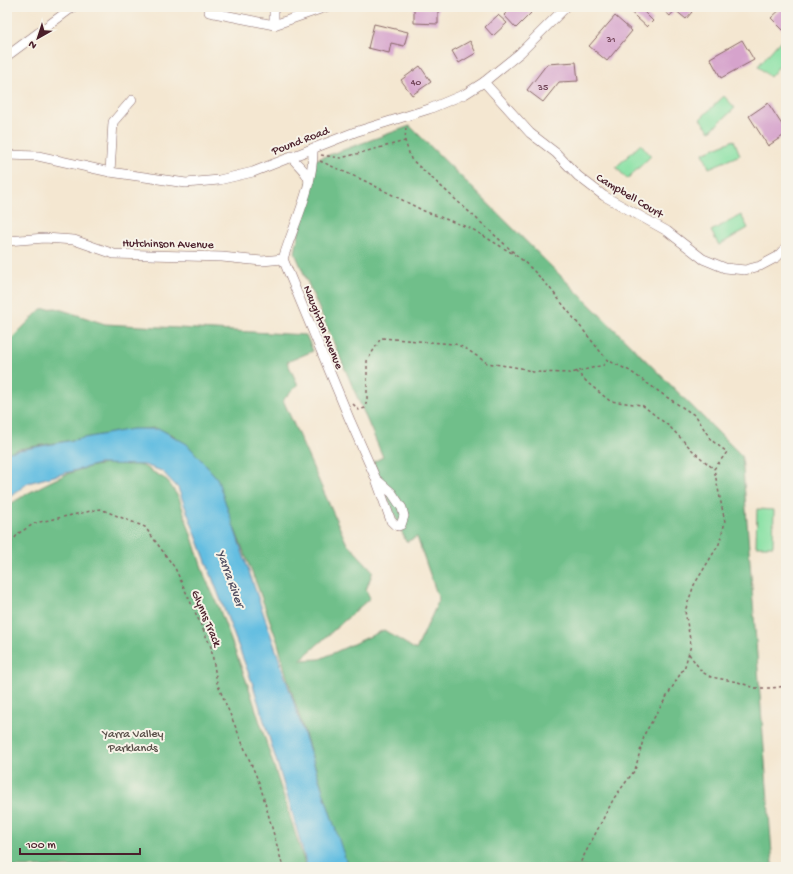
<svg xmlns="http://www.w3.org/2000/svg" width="793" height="874" viewBox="0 0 793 874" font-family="'Gochi Hand',sans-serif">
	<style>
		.green { fill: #8ae1a5; stroke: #6a8068 }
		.forest { fill: #6fbf8a; stroke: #5c6f5a }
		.water { fill: #64bee1; stroke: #576e86 }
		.building { fill: #d6a3cc }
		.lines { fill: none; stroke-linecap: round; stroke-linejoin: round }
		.street-casing { stroke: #866565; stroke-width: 10 }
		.path { stroke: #866565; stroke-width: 1.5; stroke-dasharray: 3 3; stroke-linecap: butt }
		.street { stroke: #fff; stroke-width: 9 }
		.labels { text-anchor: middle; stroke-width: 4; stroke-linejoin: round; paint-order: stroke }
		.number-label { font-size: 10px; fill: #6d4053 }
		.street-label { font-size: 12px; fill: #4a1f2b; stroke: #f7f3e8 }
		.park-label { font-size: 12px; fill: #5a504a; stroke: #f7f3e8 }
		.water-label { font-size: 13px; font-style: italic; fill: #524f62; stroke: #f7f3e8 }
	</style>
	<rect width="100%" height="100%" fill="#f7f3e8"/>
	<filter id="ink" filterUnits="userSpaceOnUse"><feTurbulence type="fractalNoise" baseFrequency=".025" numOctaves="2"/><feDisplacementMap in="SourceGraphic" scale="8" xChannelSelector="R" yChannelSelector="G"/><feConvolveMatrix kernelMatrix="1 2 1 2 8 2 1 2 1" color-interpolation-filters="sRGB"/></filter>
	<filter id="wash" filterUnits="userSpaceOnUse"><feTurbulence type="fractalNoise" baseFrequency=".012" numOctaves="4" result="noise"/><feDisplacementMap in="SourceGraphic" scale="16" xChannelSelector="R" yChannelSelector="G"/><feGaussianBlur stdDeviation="0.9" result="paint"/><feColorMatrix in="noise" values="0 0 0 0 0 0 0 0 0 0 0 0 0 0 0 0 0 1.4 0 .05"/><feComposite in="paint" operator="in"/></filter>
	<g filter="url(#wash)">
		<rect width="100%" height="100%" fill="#f4e7d1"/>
		<g class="green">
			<polygon points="780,41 786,46 786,58 770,77 758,66"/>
			<polygon points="724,96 735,108 710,131 700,119"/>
			<polygon points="734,140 740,155 709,168 703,153"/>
			<polygon points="641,144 651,156 627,179 616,167"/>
			<polygon points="741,215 748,228 719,245 711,231"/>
			<polygon points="757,509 774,510 773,546 756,546"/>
		</g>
		<g class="forest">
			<polygon points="410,126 742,456 773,867 347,867 286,674 278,643 257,585 220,492 206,465 179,440 173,435 155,428 132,430 19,449 7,453 7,343 41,309 56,308 105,324 306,335 313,351 287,362 298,385 283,400 346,542 373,571 366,590 370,598 300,660 320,659 384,630 416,650 439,600 417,537 406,542 373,462 383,457 295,253 312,161"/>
			<path d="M106,464L141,465L167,480L179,498L205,577L219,608L249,688L306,867H7V507C12,502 19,499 25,495C50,481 77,467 106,464Z"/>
		</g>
		<polygon class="water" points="132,429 160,429 187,444 217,478 291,694 348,867 307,867 291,808 252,682 178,488 162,471 144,465 99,464 28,483 7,499 7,453 9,452"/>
		<g id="blocks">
			<g class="building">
				<polygon points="512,7 525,7 531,13 516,28 504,15"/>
				<polygon points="625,7 648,7 644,12 653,21 647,27"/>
				<polygon points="660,7 686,7 692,12 686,19 675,10 670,16"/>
				<polygon points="783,7 786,7 786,28 783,30 771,18"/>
				<polygon points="414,8 438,8 438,24 414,23"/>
				<polygon points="498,15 507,23 493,36 485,27"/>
				<polygon points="615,16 632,31 607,61 589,46"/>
				<polygon points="374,24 408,32 404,46 391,43 389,53 368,48"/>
				<polygon points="742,40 754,60 721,78 710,58"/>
				<polygon points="470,41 476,53 459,63 452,51"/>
				<polygon points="576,62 578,81 559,82 543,102 527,90 547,64"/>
				<polygon points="420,66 431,82 412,95 401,80"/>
				<polygon points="768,103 786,131 786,134 768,146 749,116"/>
			</g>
		</g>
	</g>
	<g filter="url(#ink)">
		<use href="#blocks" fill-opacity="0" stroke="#866565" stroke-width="1"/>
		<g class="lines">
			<defs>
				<g id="street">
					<polyline points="209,12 274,25 326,7"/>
					<polyline points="274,25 274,7"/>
					<polyline points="7,56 73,7"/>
					<polyline points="484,82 530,133 556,153 578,176 604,196 667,231 703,259 725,268 745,270 760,266 777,257 786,247"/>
					<path d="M313,148C314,186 294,223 283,259L349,418L376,479L392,493L402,508L404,516L401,525L398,526L394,524L391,521L376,479"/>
					<polyline points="7,155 38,156 110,172 186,183 219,180 253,172 355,132 429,109 465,94 484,82 520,53 566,7"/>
					<path d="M291,156C297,166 308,171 309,182"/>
					<polyline points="110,172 113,122 132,100"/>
					<polyline points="7,241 45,238 74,240 114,254 222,257 262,261 283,259"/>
				</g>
			</defs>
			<use href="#street" class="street-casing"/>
			<g class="path">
				<polyline points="321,155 341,158 405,141"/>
				<polyline points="320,161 365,181 424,211 472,229 515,255"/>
				<polyline points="576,371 589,384 610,401 642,405 670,427 695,453 714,469"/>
				<polyline points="353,404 359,410 365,408 367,399 367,361 381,338 455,344 465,348 487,363 521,368 533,372 571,373 604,365 607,360 549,287 533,270 411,159 405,141 406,126"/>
				<polyline points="7,547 19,533 35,523 100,509 145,527 175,568 211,647 217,683 260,785 283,867"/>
				<polyline points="689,654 702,672 711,677 738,682 755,688 772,688 786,686"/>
				<polyline points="578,867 614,798 635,770 645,733 685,666 691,645 685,611 694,585 719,544 725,522 714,469 727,452 711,440 696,416 665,396 630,371 607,360"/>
			</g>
			<use href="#street" class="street"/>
		</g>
	</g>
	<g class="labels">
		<g class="number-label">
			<text x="611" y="42">31</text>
			<text x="416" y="85">40</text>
			<text x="543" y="90">35</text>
		</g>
		<g class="street-label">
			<text transform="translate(300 140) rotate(-21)" y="4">Pound Road</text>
			<text transform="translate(630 195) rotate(31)" y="4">Campbell Court</text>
			<text transform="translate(168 243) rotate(1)" y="4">Hutchinson Avenue</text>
			<text transform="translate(324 327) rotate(68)" y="4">Naughton Avenue</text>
			<text transform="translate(207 618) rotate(67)" y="4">Glynns Track</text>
		</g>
		<g class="park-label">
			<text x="133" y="737">Yarra Valley<tspan x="133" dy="14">Parklands</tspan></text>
		</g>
		<g class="water-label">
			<text transform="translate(232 578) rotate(70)" y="5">Yarra River</text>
		</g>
	</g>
	<rect width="793" height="874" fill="none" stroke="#f7f3e8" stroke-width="24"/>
	<g transform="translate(38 38) rotate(219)" stroke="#f7f3e8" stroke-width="3" paint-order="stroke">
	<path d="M0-3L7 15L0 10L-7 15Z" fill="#4a1f2b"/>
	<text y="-6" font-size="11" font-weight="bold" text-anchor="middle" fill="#4a1f2b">N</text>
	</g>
	<path d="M20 848v6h120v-6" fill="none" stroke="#4a1f2b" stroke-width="2"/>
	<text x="26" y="848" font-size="12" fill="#4a1f2b" stroke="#f7f3e8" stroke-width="3" paint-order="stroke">100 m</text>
</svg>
